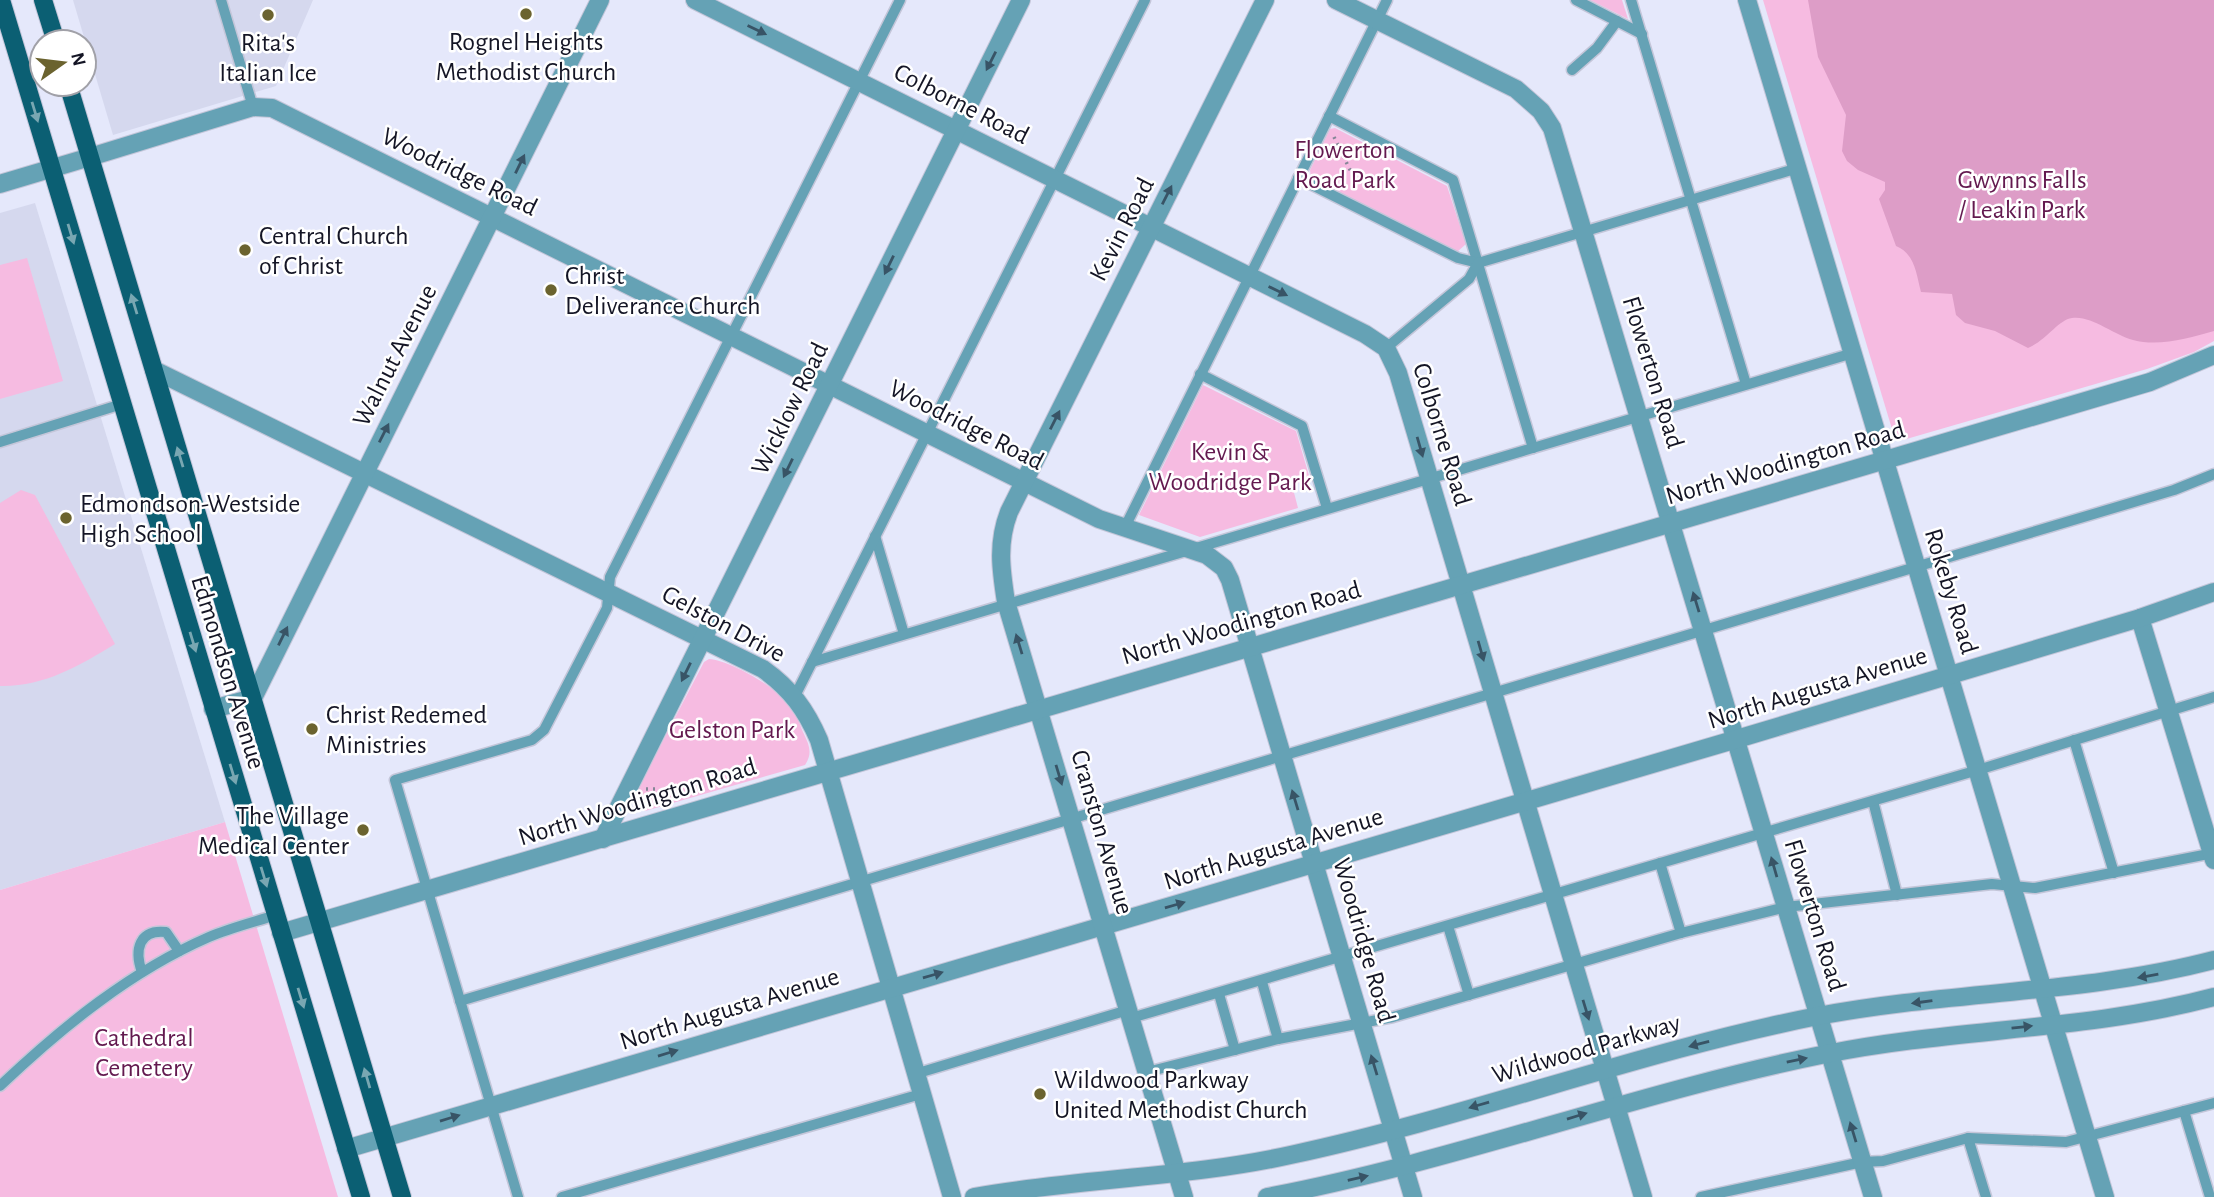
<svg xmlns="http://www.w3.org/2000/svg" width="2214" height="1197" viewBox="0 0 2214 1197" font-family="'Alegreya Sans',sans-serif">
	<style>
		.built { fill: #d5d8ee }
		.green { fill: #f6bbe1 }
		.forest { fill: #dd9dc7 }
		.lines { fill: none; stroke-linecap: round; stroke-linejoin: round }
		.service-casing { stroke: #c4c6d9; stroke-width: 13 }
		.minor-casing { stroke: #c4c6d9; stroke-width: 20 }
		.tertiary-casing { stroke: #c4c6d9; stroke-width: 20 }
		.primary-casing { stroke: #c4c6d9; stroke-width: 20 }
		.path { stroke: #848697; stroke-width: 3.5; stroke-dasharray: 2 5; stroke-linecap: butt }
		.service { stroke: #65a2b5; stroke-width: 10 }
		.minor { stroke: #65a2b5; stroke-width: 18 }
		.tertiary { stroke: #65a2b5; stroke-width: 18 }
		.primary { stroke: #0b5f73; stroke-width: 18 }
		.oneway { fill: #385466 }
		.oneway2 { fill: #79a7b2 }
		.poi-dot { fill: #6b632f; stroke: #fff; stroke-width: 2.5 }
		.labels { text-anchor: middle; stroke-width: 5; stroke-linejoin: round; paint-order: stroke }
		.poi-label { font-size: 26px; fill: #141525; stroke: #fff; text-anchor: start }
		.street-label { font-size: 26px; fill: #141525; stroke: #fff }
		.park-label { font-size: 26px; fill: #63194f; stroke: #fff }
	</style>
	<rect width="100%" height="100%" fill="#e5e8fb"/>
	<g class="built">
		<polygon points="73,0 313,0 276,86 113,135"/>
		<polygon points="35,203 225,822 0,890 0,213"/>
	</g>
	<g class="green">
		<polygon points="1590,0 1622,0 1628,19"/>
		<polygon points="1763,0 2214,0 2214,341 2194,352 2147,369 1903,440 1895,439"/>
		<polygon points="1335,128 1447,186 1466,244 1457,252 1311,178 1310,170 1330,129"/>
		<polygon points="27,258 63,381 0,399 0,265"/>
		<polygon points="1203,385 1296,431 1310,479 1292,485 1298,508 1200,537 1139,515"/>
		<path d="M21,490L35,495L115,644C79,666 43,687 0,686V503Z"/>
		<path d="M709,659C732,661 780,689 793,709C798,716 800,726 804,734C809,745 813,753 805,765L645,811L634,809L632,800L704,662Z"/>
		<polygon points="225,822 338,1197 0,1197 0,890"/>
	</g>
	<path class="forest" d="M1808,0H2214V331C2189,338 2159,347 2133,340C2114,335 2091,315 2072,318C2058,320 2047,340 2028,348L1995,331L1965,323L1956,315L1952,294L1921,292C1916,273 1915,254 1896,246L1879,199L1885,190V182L1858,170L1847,161L1842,151L1846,115L1818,57Z"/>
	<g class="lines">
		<defs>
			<g id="service">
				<polyline points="221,0 253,107"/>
				<polyline points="1576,0 1642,34"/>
				<polyline points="1631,0 1746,384"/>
				<polyline points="1572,70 1597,48 1617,21"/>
				<polyline points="1329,116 1453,180 1533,448"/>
				<polyline points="1298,178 1458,258 1478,263"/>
				<polyline points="1386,348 1469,279 1478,263 1798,168"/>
				<polyline points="1200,374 1302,426 1327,508"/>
				<polyline points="0,442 122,404"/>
				<polyline points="1124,529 1387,0"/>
				<polyline points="875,536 904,634"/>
				<polyline points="812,662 1853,353"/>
				<polyline points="795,696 1145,0"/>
				<polyline points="2074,740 2114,873"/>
				<polyline points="1873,801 1897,895"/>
				<polyline points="1660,863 1681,933"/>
				<polyline points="1448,926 1469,995"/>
				<path d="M142,972C134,950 139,929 166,932L179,951"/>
				<polyline points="1262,982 1278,1039"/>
				<polyline points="1219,994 1235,1050"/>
				<polyline points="460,1001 2174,490 2214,474"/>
				<polyline points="1131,1018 1978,770 2214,697"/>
				<polyline points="1147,1072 1278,1039 1393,1017 1681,933 1786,907 1992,884 2035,888 2214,853"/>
				<polyline points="915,1074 1128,1010"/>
				<path d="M0,1086C62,1027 131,971 209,937C230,928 254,922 276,915"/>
				<polyline points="2184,1111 2210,1197"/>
				<polyline points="1968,1138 1986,1197"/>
				<polyline points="518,1197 395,780 532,740 544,730 607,608 610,577 900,0"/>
				<polyline points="562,1197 921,1094"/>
				<polyline points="1701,1197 1862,1162 1883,1161 1968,1138 2066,1142 2214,1103"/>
			</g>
			<g id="minor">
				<polyline points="695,0 1365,334 1386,348 1398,373 1643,1197"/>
				<polyline points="1336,0 1516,89 1541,111 1552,128 1873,1197"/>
				<polyline points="1747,0 2105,1197"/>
				<polyline points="90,157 253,107 272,108 1099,519 1207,555 1224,568 1230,580 1413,1197"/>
				<path d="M154,370L763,669C791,689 806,710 819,740L952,1197"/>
				<polyline points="2140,618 2214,860"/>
				<polyline points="213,709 253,698 600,0"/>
				<polyline points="603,839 1021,0"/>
				<polyline points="346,1149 1737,739 2140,618 2214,592"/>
				<path d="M1184,1197L1006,602C1001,570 997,543 1009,512L1265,0"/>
			</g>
			<g id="tertiary">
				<polyline points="0,184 90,157"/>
				<polyline points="281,933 2150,382 2214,355"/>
				<path d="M974,1197C1080,1178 1189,1178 1295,1154C1471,1116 1641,1051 1818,1016C1949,991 2085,994 2214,960"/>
				<path d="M1267,1197C1457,1161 1637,1092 1826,1054C1955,1028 2087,1031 2214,997"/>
			</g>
			<g id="primary">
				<polyline points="1,0 361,1197"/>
				<polyline points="43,0 56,42"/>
				<polyline points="68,84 402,1197"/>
			</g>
		</defs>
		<use href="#service" class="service-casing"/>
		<use href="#minor" class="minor-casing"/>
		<use href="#tertiary" class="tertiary-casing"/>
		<use href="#primary" class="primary-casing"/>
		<g class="path">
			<polyline points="1334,137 1355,180"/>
			<polyline points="646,789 656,789 658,801"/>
			<polyline points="645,808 649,802 658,801"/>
		</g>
		<use href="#service" class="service"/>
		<use href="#minor" class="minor"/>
		<use href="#tertiary" class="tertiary"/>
		<use href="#primary" class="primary"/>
	</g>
	<defs><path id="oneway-solid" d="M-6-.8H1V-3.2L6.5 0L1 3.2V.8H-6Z" transform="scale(1.75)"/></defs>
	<g class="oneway">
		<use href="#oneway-solid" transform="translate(757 30) rotate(26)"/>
		<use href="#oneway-solid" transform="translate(991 61) rotate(117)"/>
		<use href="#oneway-solid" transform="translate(520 164) rotate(-64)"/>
		<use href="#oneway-solid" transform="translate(1167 195) rotate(-63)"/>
		<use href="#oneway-solid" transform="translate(889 265) rotate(116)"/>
		<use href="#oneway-solid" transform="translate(1278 291) rotate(26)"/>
		<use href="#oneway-solid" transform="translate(1055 420) rotate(-63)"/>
		<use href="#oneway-solid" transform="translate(384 433) rotate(-63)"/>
		<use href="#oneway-solid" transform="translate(1420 447) rotate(74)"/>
		<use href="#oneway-solid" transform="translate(788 468) rotate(116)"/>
		<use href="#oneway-solid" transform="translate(1696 602) rotate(-107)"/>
		<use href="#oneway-solid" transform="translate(283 636) rotate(-64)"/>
		<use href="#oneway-solid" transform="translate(1019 644) rotate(-107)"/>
		<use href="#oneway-solid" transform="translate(1481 651) rotate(74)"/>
		<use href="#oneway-solid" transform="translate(686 672) rotate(116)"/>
		<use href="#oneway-solid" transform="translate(1059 775) rotate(73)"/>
		<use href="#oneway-solid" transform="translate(1295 800) rotate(-107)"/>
		<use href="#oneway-solid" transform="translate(1774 867) rotate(-106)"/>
		<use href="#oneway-solid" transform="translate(1175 905) rotate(-16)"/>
		<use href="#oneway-solid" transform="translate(933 975) rotate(-16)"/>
		<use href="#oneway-solid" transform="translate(2148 976) rotate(170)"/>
		<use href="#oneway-solid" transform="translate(1922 1002) rotate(172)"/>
		<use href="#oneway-solid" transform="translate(1586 1010) rotate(73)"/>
		<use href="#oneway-solid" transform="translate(2022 1027) rotate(-6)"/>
		<use href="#oneway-solid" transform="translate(1699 1044) rotate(165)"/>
		<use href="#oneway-solid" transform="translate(668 1053) rotate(-17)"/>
		<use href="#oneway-solid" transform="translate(1797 1060) rotate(-12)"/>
		<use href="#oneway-solid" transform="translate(1374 1065) rotate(-107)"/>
		<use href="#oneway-solid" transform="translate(1479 1105) rotate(164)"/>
		<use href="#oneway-solid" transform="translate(1577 1116) rotate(-17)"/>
		<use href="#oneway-solid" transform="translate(450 1118) rotate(-17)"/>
		<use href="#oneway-solid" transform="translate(1853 1132) rotate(-107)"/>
		<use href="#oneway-solid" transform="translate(1358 1178) rotate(-13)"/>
	</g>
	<g class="oneway2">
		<use href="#oneway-solid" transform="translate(35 112) rotate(73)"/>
		<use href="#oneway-solid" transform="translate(71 234) rotate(73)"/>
		<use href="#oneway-solid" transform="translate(134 304) rotate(-107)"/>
		<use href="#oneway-solid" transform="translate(180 457) rotate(-107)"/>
		<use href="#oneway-solid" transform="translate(193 642) rotate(73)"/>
		<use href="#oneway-solid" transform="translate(233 774) rotate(73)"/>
		<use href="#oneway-solid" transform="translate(264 877) rotate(73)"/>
		<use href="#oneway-solid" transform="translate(301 998) rotate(73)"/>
		<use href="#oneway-solid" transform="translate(367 1078) rotate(-106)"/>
	</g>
	<g class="poi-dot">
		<circle cx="526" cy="14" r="7"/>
		<circle cx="268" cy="15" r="7"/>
		<circle cx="245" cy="250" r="7"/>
		<circle cx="551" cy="290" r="7"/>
		<circle cx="66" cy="518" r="7"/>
		<circle cx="312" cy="729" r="7"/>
		<circle cx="363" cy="830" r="7"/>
		<circle cx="1040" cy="1094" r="7"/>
	</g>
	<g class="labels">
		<g class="poi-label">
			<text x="526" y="50" text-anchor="middle">Rognel Heights<tspan x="526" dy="30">Methodist Church</tspan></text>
			<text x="268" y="51" text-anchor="middle">Rita's<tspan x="268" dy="30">Italian Ice</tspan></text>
			<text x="259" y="244">Central Church<tspan x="259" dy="30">of Christ</tspan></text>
			<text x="565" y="284">Christ<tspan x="565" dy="30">Deliverance Church</tspan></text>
			<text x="80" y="512">Edmondson-Westside<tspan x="80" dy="30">High School</tspan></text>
			<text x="326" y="723">Christ Redemed<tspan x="326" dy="30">Ministries</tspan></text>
			<text x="349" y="824" text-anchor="end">The Village<tspan x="349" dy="30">Medical Center</tspan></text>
			<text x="1054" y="1088">Wildwood Parkway<tspan x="1054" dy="30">United Methodist Church</tspan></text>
		</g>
		<g class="street-label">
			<text transform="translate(962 103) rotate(27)" y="9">Colborne Road</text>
			<text transform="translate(460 171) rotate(26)" y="9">Woodridge Road</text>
			<text transform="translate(1121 229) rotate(-63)" y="9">Kevin Road</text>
			<text transform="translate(394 355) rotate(-63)" y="9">Walnut Avenue</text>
			<text transform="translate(1654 372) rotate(73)" y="9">Flowerton Road</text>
			<text transform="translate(789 408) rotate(-64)" y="9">Wicklow Road</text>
			<text transform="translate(967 424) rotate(27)" y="9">Woodridge Road</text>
			<text transform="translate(1443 434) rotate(73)" y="9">Colborne Road</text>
			<text transform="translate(1785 462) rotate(-16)" y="9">North Woodington Road</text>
			<text transform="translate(1952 591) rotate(73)" y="9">Rokeby Road</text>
			<text transform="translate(1241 622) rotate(-16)" y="9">North Woodington Road</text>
			<text transform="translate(724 623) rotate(28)" y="9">Gelston Drive</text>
			<text transform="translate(229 672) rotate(73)" y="9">Edmondson Avenue</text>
			<text transform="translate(1817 687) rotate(-17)" y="9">North Augusta Avenue</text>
			<text transform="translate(637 801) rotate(-17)" y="9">North Woodington Road</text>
			<text transform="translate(1103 832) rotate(74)" y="9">Cranston Avenue</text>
			<text transform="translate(1273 848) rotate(-17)" y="9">North Augusta Avenue</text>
			<text transform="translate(1816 915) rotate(73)" y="9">Flowerton Road</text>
			<text transform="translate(1365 940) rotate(74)" y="9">Woodridge Road</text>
			<text transform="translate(729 1008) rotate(-17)" y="9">North Augusta Avenue</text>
			<text transform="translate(1586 1048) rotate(-16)" y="9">Wildwood Parkway</text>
		</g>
		<g class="park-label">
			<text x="1345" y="158">Flowerton<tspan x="1345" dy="30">Road Park</tspan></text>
			<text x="2022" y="188">Gwynns Falls<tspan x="2022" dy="30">/ Leakin Park</tspan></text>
			<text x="1230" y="460">Kevin &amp;<tspan x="1230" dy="30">Woodridge Park</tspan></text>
			<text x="732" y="738">Gelston Park</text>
			<text x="144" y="1046">Cathedral<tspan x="144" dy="30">Cemetery</tspan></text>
		</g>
	</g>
	<g transform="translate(63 63) rotate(76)"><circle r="33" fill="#ffffff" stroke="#a1a1a8" stroke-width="2"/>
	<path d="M0-5L12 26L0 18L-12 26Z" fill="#6b632f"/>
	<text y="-10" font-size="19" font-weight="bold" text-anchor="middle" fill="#141525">N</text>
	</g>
</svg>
